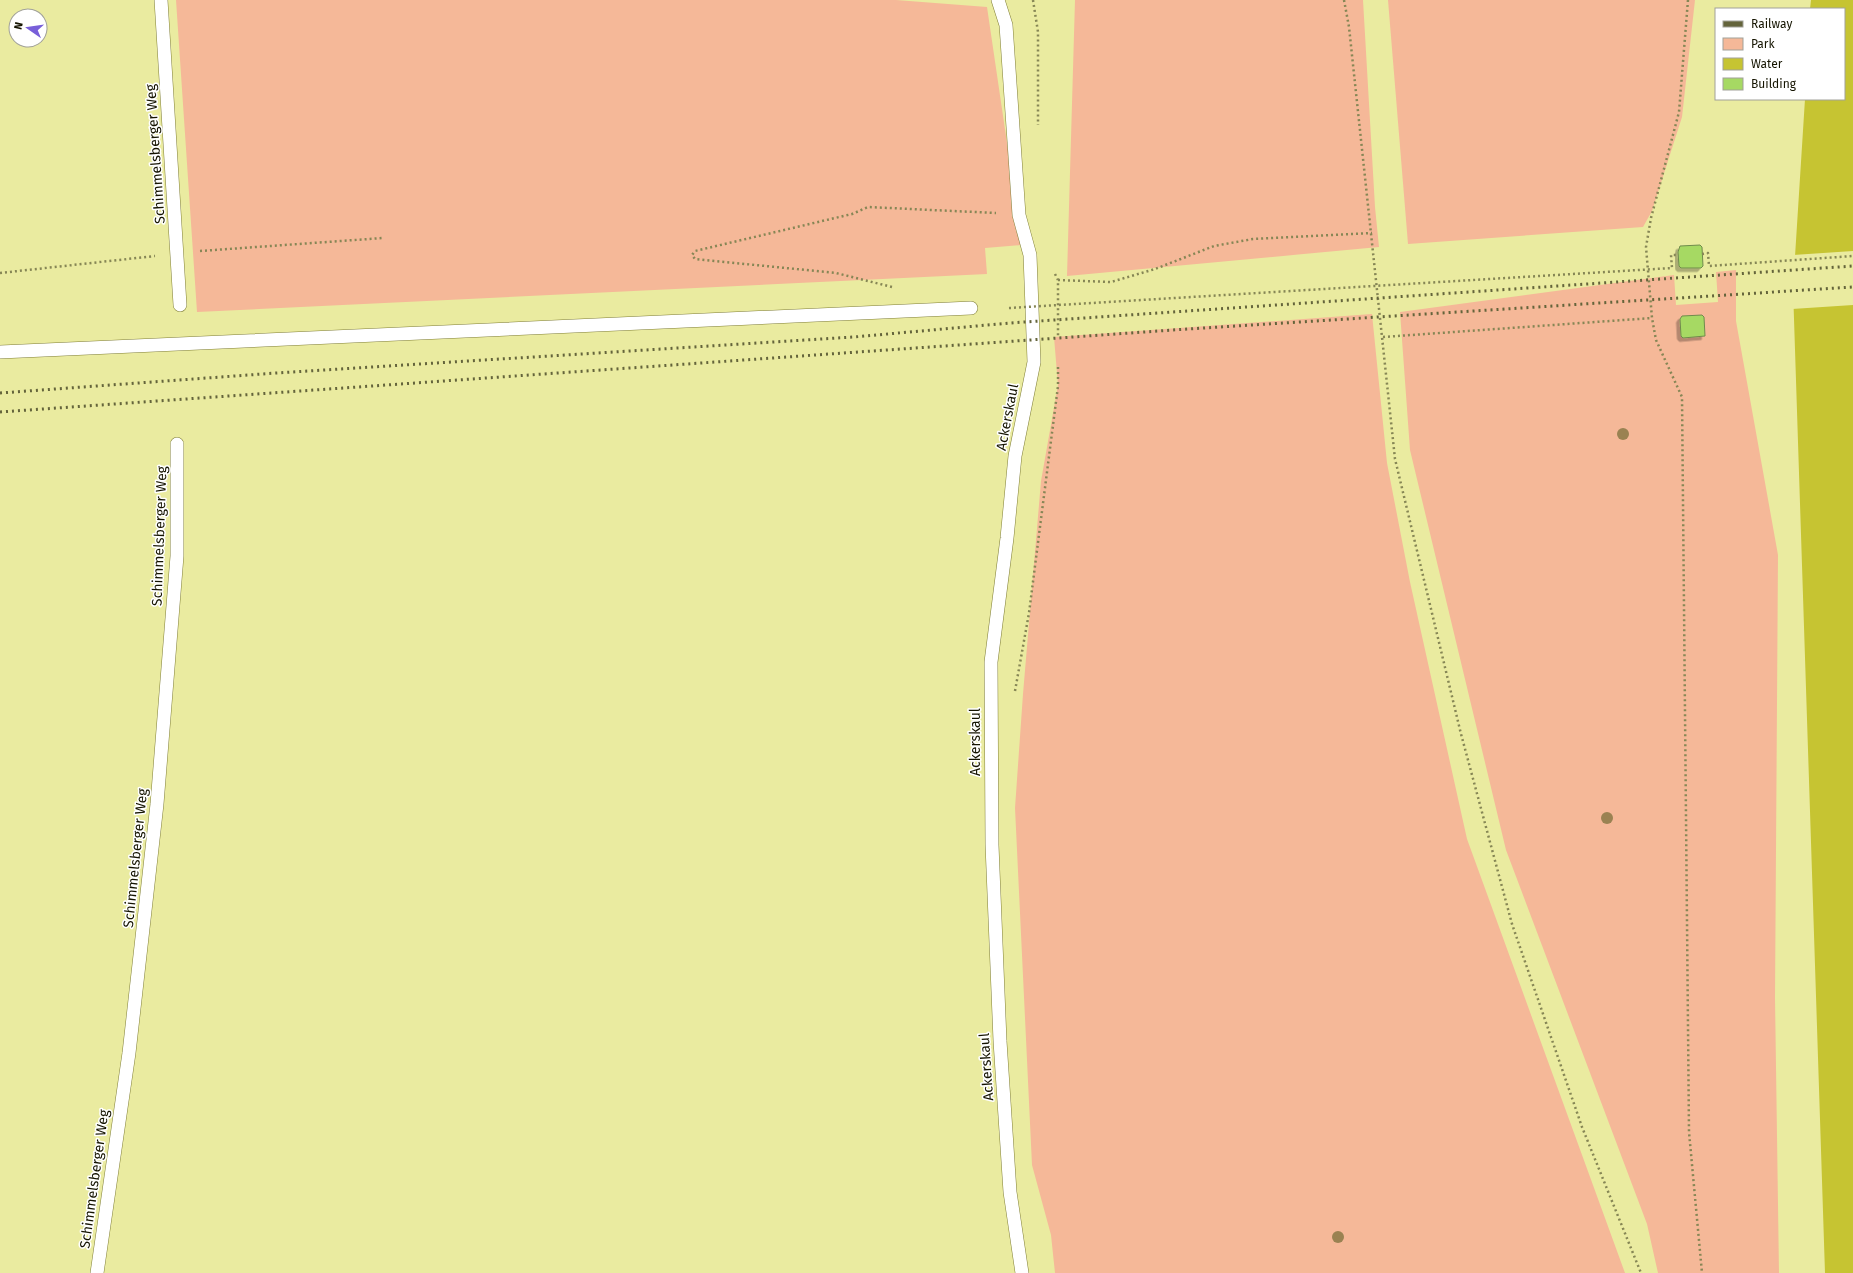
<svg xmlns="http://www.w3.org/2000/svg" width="1853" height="1273" viewBox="0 0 1853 1273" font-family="'Fira Sans',sans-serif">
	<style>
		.green { fill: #f5b898 }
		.water { fill: #c6c432 }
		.pier { fill: #eaeba0 }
		.building { fill: #a6d963; stroke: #6f8b4c; filter: url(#shadow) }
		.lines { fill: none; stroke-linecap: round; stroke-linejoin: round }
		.lane-casing { stroke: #807f37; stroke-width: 14 }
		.path { stroke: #868655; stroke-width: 2.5; stroke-dasharray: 2 3; stroke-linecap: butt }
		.lane { stroke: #fff; stroke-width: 13 }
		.rail { stroke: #64643b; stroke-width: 3; stroke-dasharray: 2 4; stroke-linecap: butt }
		.path-bridge { stroke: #868655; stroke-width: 2.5; stroke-dasharray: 2 3; stroke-linecap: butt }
		.tree { fill: #9a8252 }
		.labels { text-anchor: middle; stroke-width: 3; stroke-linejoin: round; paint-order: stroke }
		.street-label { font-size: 14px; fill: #151400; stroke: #fff }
	</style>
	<defs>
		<filter id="shadow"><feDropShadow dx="-3.5" dy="3.5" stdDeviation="0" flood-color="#0004"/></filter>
	</defs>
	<rect width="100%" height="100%" fill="#eaeba0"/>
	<g class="green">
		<polygon points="176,0 896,0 987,7 1022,245 985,248 987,274 197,312"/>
		<polygon points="1075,0 1363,0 1375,207 1379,247 1067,276"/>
		<polygon points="1388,0 1695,0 1682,117 1652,211 1643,227 1408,244"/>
		<polygon points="1736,270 1736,321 1778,555 1775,998 1779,1273 1658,1273 1647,1224 1506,850 1410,450 1400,312 1674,275 1676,305 1718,302 1716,272"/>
		<polygon points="1372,314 1387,463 1410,582 1467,839 1625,1273 1055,1273 1051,1235 1032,1165 1015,808 1023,694 1041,481 1058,385 1054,337"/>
	</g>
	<polygon class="water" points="1811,0 1853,0 1853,1273 1825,1273 1793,288 1805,99 1844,99 1844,9 1810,9"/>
	<polygon class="pier" points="1853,251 1853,305 1792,309 1793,255"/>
	<g class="building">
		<polygon points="1700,245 1702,247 1703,266 1701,268 1681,268 1679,266 1678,252 1680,246"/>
		<polygon points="1702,315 1704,317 1705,336 1683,338 1681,336 1680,319 1682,316"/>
	</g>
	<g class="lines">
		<defs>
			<g id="lane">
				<polyline points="161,0 180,305"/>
				<polyline points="998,0 1006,25 1019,215 1030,255 1034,362 1015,456 1007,538 991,662 992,845 1000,1041 1010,1192 1022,1273"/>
				<polyline points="0,352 971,308"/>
				<polyline points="97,1273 129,1053 157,804 177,556 177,444"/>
			</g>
		</defs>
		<use href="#lane" class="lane-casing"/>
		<g class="path">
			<polyline points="1033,0 1038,32 1038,125"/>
			<polyline points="1344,0 1349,27 1395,459 1461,734 1512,924 1582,1127 1641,1273"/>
			<polyline points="1688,0 1679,112 1651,218 1646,247 1652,318 1656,340 1682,397 1689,1132 1702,1273"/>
			<polyline points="200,251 383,238"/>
			<polyline points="1702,254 1708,253 1709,266 1853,256"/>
			<polyline points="0,273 155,256"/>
			<polyline points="1055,274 1058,280 1058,338"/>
			<polyline points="1058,280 1111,282 1155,269 1214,246 1253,239 1372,233"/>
			<polyline points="892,287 836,273 695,259 692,255 695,251 852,214 868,207 996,213"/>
			<polyline points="1383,337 1652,318"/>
			<polyline points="1015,691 1029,613 1058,386 1058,365"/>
		</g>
		<use href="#lane" class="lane"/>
		<g class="rail">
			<polyline points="0,393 276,373 854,337 1010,323 1853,266"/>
			<polyline points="0,412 1173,330 1853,287"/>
		</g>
		<polyline class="path-bridge" points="1009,308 1672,268 1671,255 1679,255"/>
	</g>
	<g class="tree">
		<circle cx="1623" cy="434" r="6"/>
		<circle cx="1607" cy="818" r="6"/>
		<circle cx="1338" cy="1237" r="6"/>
	</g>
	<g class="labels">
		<g class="street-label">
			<text transform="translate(155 154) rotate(-94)" y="5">Schimmelsberger Weg</text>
			<text transform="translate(1007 417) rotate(-79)" y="5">Ackerskaul</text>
			<text transform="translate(159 536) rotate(-88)" y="5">Schimmelsberger Weg</text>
			<text transform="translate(975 742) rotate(-90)" y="5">Ackerskaul</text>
			<text transform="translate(135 858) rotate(-84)" y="5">Schimmelsberger Weg</text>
			<text transform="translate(986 1067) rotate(-94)" y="5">Ackerskaul</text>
			<text transform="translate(94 1179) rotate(-82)" y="5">Schimmelsberger Weg</text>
		</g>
	</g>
	<rect x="1715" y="8" width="130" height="92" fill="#ffffff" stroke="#a1a199"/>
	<rect x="1723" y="21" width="20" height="6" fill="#64643b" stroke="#a1a199"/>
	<text x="1751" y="28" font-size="12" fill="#151400">Railway</text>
	<rect x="1723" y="38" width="20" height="12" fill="#f5b898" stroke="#a1a199"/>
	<text x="1751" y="48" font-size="12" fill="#151400">Park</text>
	<rect x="1723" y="58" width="20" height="12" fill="#c6c432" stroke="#a1a199"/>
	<text x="1751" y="68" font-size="12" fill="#151400">Water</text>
	<rect x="1723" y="78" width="20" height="12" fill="#a6d963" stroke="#a1a199"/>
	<text x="1751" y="88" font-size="12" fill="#151400">Building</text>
	<g transform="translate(28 28) rotate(283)"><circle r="19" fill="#ffffff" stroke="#a1a199"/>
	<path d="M0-3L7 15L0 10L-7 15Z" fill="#785fd9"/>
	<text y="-6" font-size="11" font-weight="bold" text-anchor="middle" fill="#151400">N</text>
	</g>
</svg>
